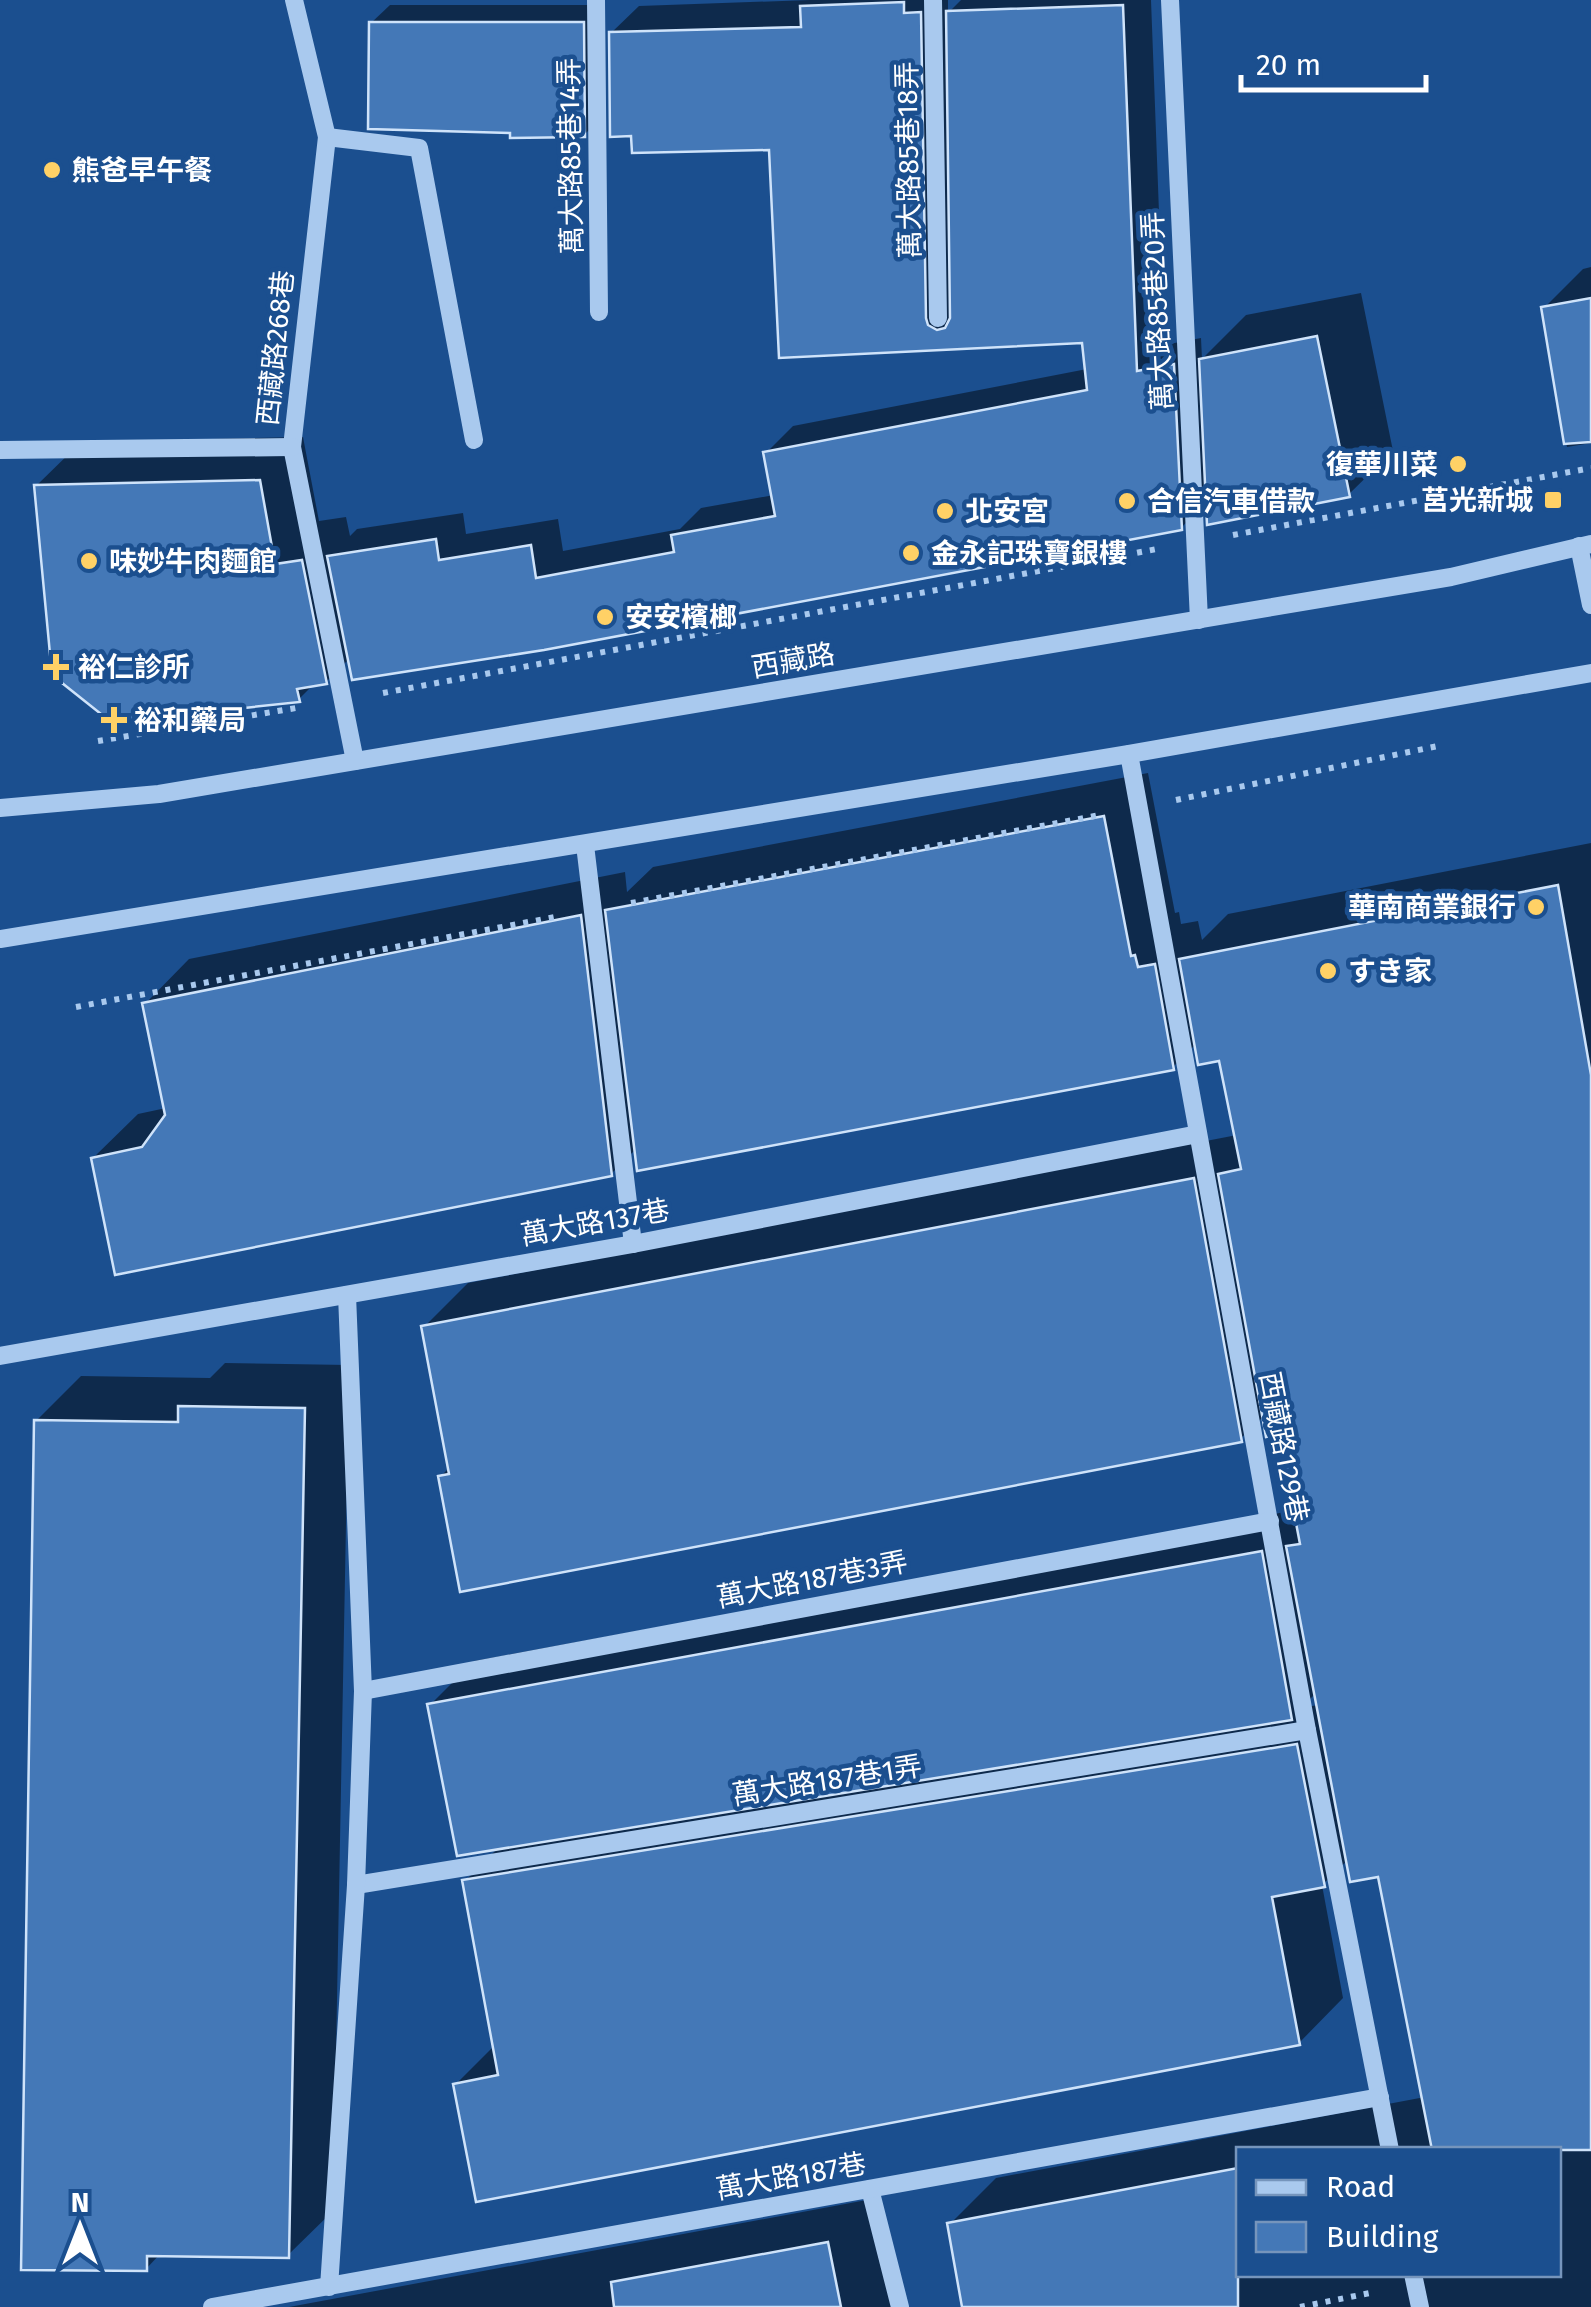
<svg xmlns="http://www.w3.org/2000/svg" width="1591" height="2307" viewBox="0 0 1591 2307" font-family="'Fira Sans','Noto Sans TC','Noto Sans JP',sans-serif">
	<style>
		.shadow { fill: #0007; fill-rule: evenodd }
		.building { fill: #4478b7; stroke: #cfe3fa; stroke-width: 2.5 }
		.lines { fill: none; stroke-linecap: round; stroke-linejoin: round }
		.path { stroke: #a9c9ee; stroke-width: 6; stroke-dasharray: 5 8; stroke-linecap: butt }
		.minor { stroke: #a9c9ee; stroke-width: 18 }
		.poi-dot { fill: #ffd166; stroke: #1b4f8f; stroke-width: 4 }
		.labels { text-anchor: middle; stroke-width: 9; stroke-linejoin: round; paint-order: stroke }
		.street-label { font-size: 28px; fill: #fff; stroke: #1b4f8f }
		.poi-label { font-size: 28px; font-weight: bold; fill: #fff; stroke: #1b4f8f; text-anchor: start }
	</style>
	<rect width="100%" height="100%" fill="#1b4f8f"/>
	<g class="shadow">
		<polygon points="810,0 948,0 948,13 961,0 1151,0 1164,345 1201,338 1202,359 1246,315 1361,293 1393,451 1348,495 1208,500 1181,528 350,658 326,682 315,683 298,700 36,486 81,442 303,437 319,521 346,517 350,536 357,529 463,513 466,534 558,519 563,551 680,529 701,508 774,495 766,453 793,426 1087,369 1084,340 781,356 771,147 611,33 639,6"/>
		<polygon points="390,5 602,5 603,116 584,135 513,131 371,23"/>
		<polygon points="1591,267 1591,443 1567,447 1544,308 1583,269"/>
		<path d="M1148,773L1175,913L1179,912L1181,924L1198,921L1202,940L1228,914L1591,843V2307H965L950,2224L996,2178L1425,2097L1380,1874L1348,1860L1322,1885L1343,1998L1299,2043L455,2085L495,2045L465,1881L500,1846L430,1705L474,1661L1296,1510L1281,1432L1265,1415L1240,1439L440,1477L450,1467L424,1327L468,1283L1237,1135L1221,1058L1197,1043L1173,1067L637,1148L611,1174L93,1158L138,1114L166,1108L145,1004L189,959L625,872L627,892L653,867ZM1316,1693L1318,1705L1301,1708ZM1238,2150H1558V2274H1238Z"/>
		<polygon points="225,1363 349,1365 333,2211 288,2255 161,2253 146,2269 36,1421 81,1376 210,1378"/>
		<polygon points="872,2199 893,2307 289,2307"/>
	</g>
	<g class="building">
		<polygon points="904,2 904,13 921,12 926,318 928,325 937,330 945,328 950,318 946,11 1123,5 1137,371 1174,364 1182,530 544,650 352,680 327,556 436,539 439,560 531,545 536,578 674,552 671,535 775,516 763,452 1087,390 1082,343 779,358 769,150 632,153 631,136 610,137 609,32 801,27 800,6"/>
		<polygon points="369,22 584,22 585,137 510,138 510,133 368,129"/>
		<polygon points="1591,298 1591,442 1564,444 1541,307"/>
		<polygon points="1317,336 1350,497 1207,525 1199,359"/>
		<polygon points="260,480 275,564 302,560 327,684 297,689 300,702 111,722 52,675 34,485"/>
		<polygon points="1104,816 1131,956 1135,955 1138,967 1155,964 1174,1070 637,1171 605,910"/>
		<polygon points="1558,885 1591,1075 1591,2150 1432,2150 1378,1877 1350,1882 1286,1546 1300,1544 1279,1434 1266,1437 1218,1174 1241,1169 1219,1061 1198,1065 1179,959"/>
		<polygon points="581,915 612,1176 115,1275 91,1158 142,1147 165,1115 142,1003"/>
		<polygon points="1194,1178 1242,1442 460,1592 438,1476 449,1474 421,1326"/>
		<polygon points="178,1406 305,1408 289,2258 147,2256 147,2271 21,2270 34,1420 178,1422"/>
		<polygon points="1262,1551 1292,1720 457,1856 427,1704"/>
		<polygon points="1297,1744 1325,1887 1272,1897 1300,2045 476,2202 453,2084 498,2075 462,1880"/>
		<polygon points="1238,2168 1238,2307 962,2307 947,2223"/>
		<polygon points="828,2242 841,2307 614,2307 611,2282"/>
	</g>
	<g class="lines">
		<g class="path">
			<polyline points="1233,535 1591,468"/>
			<polyline points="383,693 1157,549"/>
			<polyline points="98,741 302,707"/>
			<polyline points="1176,800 1438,746"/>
			<polyline points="631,903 1100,815"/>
			<polyline points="76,1007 555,917"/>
			<polyline points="1300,2307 1375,2292"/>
		</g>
		<g class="minor">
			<polyline points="294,0 327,137 292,447 355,761"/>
			<polyline points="596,0 599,312"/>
			<polyline points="933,0 938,318"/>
			<polyline points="1170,0 1199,620"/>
			<polyline points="327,137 419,148 474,440"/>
			<polyline points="0,450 292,447"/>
			<polyline points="1579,546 1591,605"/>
			<polyline points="1129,754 1307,1730 1390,2150"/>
			<polyline points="0,808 159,794 1451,577 1591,544"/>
			<polyline points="585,845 633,1244"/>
			<polyline points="0,939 1129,754 1591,673"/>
			<polyline points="0,1356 633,1244 1198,1134"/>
			<polyline points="363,1691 1270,1521"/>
			<polyline points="356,1885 1307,1730"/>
			<polyline points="870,2189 900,2307"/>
			<polyline points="1413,2274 1420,2307"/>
			<polyline points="329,2287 356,1885 363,1691 347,1295"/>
			<polyline points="212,2307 1380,2097"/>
		</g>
	</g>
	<g class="poi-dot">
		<circle cx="52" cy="170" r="10"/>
		<circle cx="1458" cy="464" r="10"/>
		<rect x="1543" y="490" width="20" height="20" rx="5"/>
		<circle cx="1127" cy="501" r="10"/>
		<circle cx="945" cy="511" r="10"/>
		<circle cx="911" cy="553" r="10"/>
		<circle cx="89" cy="561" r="10"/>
		<circle cx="605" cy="617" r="10"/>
		<path d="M51 652h10v10h10v10h-10v10h-10v-10h-10v-10h10z"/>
		<path d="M109 705h10v10h10v10h-10v10h-10v-10h-10v-10h10z"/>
		<circle cx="1536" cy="907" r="10"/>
		<circle cx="1328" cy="971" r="10"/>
	</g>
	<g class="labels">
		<g class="street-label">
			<text transform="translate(570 156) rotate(-91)" y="10">萬大路85巷14弄</text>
			<text transform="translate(908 160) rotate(-91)" y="10">萬大路85巷18弄</text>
			<text transform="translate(1157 311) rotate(-93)" y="10">萬大路85巷20弄</text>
			<text transform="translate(275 348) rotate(-84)" y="10">西藏路268巷</text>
			<text transform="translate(793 660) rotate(-10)" y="10">西藏路</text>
			<text transform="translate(595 1222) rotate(-10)" y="10">萬大路137巷</text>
			<text transform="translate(1284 1447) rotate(79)" y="10">西藏路129巷</text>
			<text transform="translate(812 1579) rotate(-11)" y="10">萬大路187巷3弄</text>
			<text transform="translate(827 1780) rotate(-9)" y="10">萬大路187巷1弄</text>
			<text transform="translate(791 2176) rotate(-10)" y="10">萬大路187巷</text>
		</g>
		<g class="poi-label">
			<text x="72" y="180">熊爸早午餐</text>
			<text x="1438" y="474" text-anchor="end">復華川菜</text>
			<text x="1533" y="510" text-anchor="end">莒光新城</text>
			<text x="1147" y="511">合信汽車借款</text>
			<text x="965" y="521">北安宮</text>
			<text x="931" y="563">金永記珠寶銀樓</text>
			<text x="109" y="571">味妙牛肉麵館</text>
			<text x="625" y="627">安安檳榔</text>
			<text x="78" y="677">裕仁診所</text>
			<text x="134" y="730">裕和藥局</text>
			<text x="1516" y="917" text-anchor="end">華南商業銀行</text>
			<text x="1348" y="981">すき家</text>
		</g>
	</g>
	<rect x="1236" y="2147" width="325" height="130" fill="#1b4f8f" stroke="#7695bc" stroke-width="2.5"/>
	<rect x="1256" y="2180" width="50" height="15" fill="#a9c9ee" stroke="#7695bc" stroke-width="2.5"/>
	<text x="1326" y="2197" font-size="30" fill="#ffffff">Road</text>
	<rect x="1256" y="2222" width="50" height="30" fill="#4478b7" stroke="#7695bc" stroke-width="2.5"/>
	<text x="1326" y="2247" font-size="30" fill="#ffffff">Building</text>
	<g transform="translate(80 2227)" stroke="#1b4f8f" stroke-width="8" paint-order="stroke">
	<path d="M0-8L18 38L0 25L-18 38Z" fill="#ffffff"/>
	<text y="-15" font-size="28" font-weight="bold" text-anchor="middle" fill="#ffffff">N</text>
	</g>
	<path d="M1241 75v15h185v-15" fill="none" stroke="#ffffff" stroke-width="5"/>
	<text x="1256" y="75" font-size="30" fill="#ffffff" stroke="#1b4f8f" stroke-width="8" paint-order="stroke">20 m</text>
</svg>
